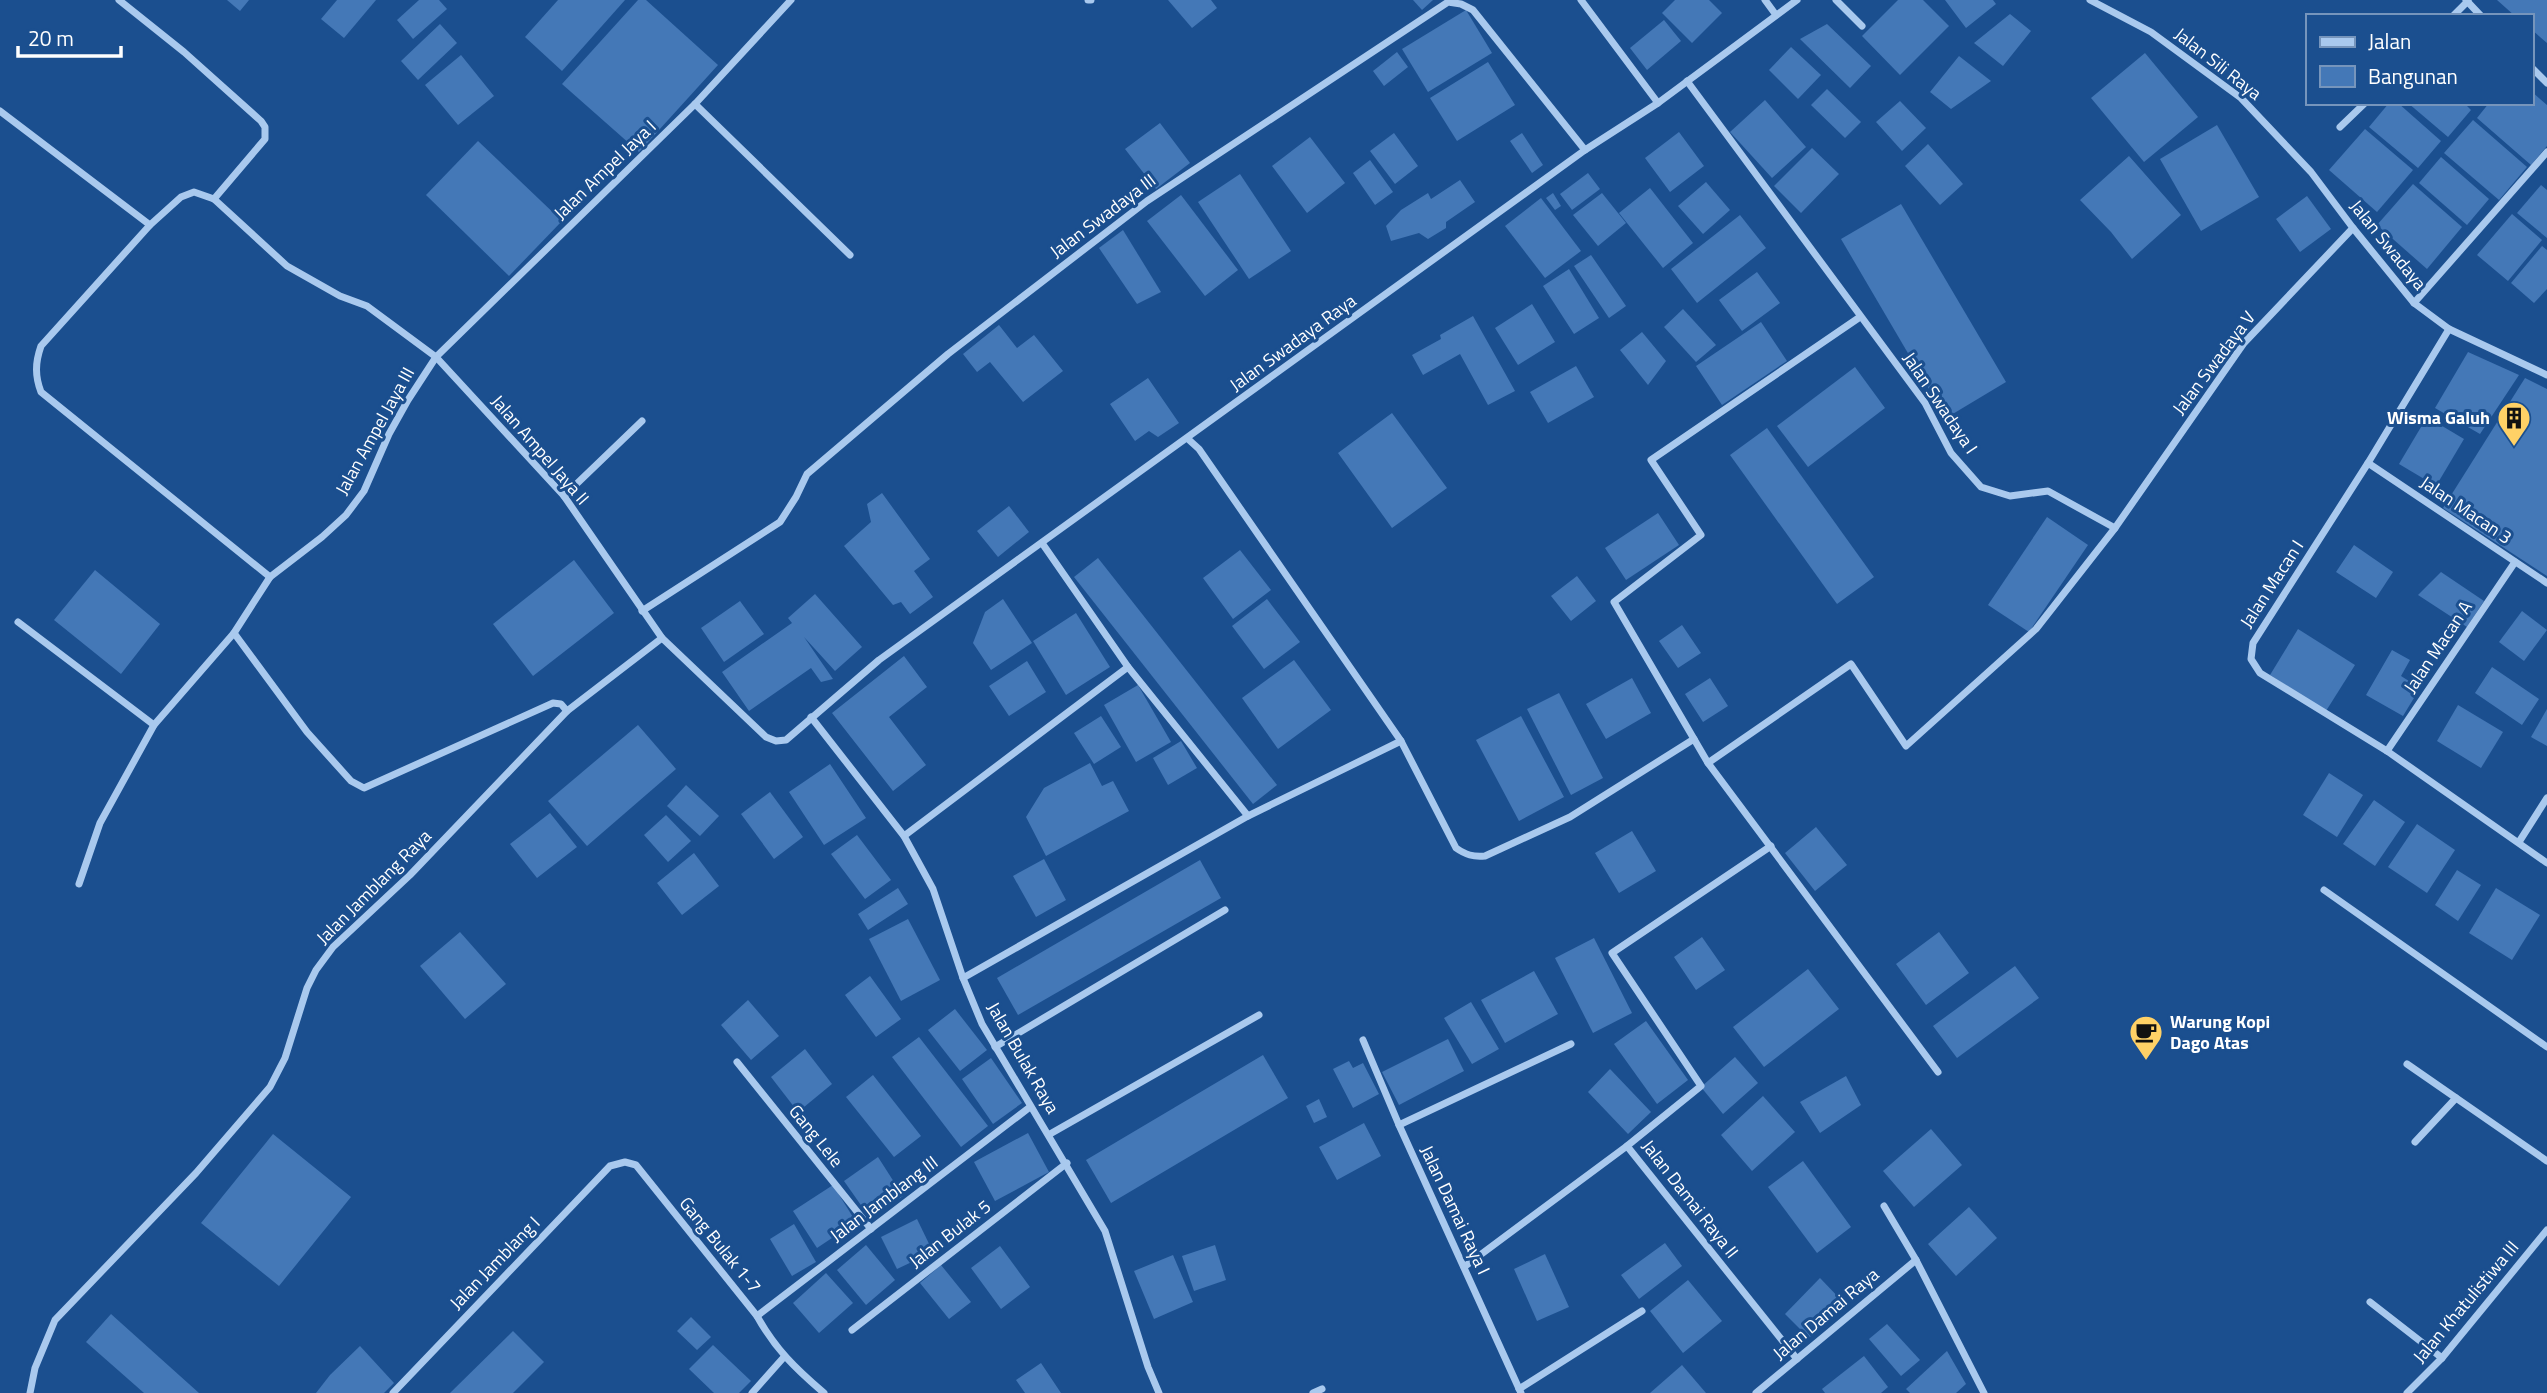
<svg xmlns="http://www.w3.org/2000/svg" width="2547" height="1393" viewBox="0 0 2547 1393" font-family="'Titillium Web',sans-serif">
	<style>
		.building { fill: #4478b7 }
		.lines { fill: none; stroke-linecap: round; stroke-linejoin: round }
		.minor { stroke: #a9c9ee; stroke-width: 7 }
		.labels { text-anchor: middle; stroke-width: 6; stroke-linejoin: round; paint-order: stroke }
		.street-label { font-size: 18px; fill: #fff; stroke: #1b4f8f }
		.poi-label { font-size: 18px; font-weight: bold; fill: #fff; stroke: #1b4f8f; text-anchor: end }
	</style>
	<rect width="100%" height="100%" fill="#1b4f8f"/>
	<g class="building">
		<polygon points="227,0 249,0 240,11"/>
		<polygon points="337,0 376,0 344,38 321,19"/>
		<polygon points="419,0 439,0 447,9 413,39 397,20"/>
		<polygon points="558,0 625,0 562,71 525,37"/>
		<polygon points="638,0 646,0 718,65 639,152 562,84"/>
		<polygon points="1168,0 1211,0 1217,8 1192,28"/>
		<polygon points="1413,0 1433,0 1422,10"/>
		<polygon points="1675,0 1709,0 1722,13 1692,43 1662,13"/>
		<polygon points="1898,0 1923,0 1949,26 1900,75 1862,36"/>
		<polygon points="1945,0 1993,0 1996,4 1966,28"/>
		<polygon points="2497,0 2547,0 2547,43 2531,29 2531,16 2515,16"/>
		<polygon points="1466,10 1492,53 1428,92 1402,49"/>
		<polygon points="2010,14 2031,31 2003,66 1974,43"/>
		<polygon points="1664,20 1681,41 1647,70 1630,48"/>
		<polygon points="440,24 457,43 418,80 401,61"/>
		<polygon points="1827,24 1871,66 1850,88 1800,39"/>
		<polygon points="1791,47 1821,75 1798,99 1769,70"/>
		<polygon points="1397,52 1408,67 1384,86 1373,71"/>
		<polygon points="2145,53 2198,117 2144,162 2091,98"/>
		<polygon points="461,55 494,96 458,125 425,85"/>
		<polygon points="1959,56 1991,81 1951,109 1930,92"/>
		<polygon points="1488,62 1515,105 1457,141 1430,98"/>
		<polygon points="1827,89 1861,122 1845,138 1811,105"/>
		<polygon points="2531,91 2547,105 2547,146 2531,165 2477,118 2489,103 2531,103"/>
		<polygon points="1765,100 1806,147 1772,178 1730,132"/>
		<polygon points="1900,101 1926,128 1902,151 1876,122"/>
		<polygon points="2389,103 2398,103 2441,141 2418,168 2369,127"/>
		<polygon points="2408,103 2464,103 2471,110 2448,137"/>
		<polygon points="2473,120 2527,167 2499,200 2444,153"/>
		<polygon points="1160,123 1190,163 1156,189 1125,149"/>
		<polygon points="2217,125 2259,197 2201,231 2160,159"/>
		<polygon points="2365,129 2413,170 2377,212 2329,170"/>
		<polygon points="1679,132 1704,166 1670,192 1645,158"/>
		<polygon points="1394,133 1418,166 1395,184 1370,151"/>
		<polygon points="1522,133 1543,165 1532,173 1510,141"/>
		<polygon points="1310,137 1345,183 1307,213 1272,166"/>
		<polygon points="478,141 562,221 509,276 426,195"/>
		<polygon points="1928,144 1963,184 1940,205 1905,166"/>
		<polygon points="1812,148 1839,174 1801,213 1774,186"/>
		<polygon points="2129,156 2181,215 2132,259 2111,232 2080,200"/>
		<polygon points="2441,157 2489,199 2467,225 2419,183"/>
		<polygon points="1370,160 1393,192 1375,205 1353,173"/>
		<polygon points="1588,173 1600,189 1572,210 1560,194"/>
		<polygon points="1240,174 1291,251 1249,279 1198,202"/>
		<polygon points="1460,180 1475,202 1446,222 1446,228 1428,239 1419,233 1391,241 1386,226 1401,210 1428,193 1431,199"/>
		<polygon points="1706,182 1730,210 1703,234 1678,206"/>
		<polygon points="2413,184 2462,227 2427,269 2377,225"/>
		<polygon points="2541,185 2547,190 2547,238 2517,213"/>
		<polygon points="1650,188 1693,243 1663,268 1619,213"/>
		<polygon points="1553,193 1561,206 1555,210 1546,198"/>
		<polygon points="1602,193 1626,223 1598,246 1573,215"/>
		<polygon points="1181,195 1238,270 1205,296 1147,221"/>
		<polygon points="2307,196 2331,229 2300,252 2276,219"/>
		<polygon points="1541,198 1581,251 1545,278 1505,226"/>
		<polygon points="1901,204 2006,382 1946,418 1841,239"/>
		<polygon points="2512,214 2542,240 2508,281 2477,255"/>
		<polygon points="1740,215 1766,248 1697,303 1671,269"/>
		<polygon points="1123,230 1161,292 1137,304 1099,248"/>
		<polygon points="2542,246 2547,250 2547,289 2534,303 2511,283"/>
		<polygon points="1591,255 1626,306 1609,318 1574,266"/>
		<polygon points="1569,269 1599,318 1574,334 1543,286"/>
		<polygon points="1757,272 1780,303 1742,331 1719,300"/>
		<polygon points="1532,304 1555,342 1518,365 1495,328"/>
		<polygon points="1683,309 1716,345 1696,362 1664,327"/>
		<polygon points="1473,316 1515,391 1488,405 1460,354 1423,375 1412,355 1441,339 1440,335"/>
		<polygon points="1761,322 1787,361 1722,405 1696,366"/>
		<polygon points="999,325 1017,348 1034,335 1063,371 1023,402 990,362 977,372 963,354"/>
		<polygon points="1642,332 1666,361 1648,385 1620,350"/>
		<polygon points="2468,352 2519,375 2480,434 2435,408"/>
		<polygon points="1576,366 1594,397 1548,423 1530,392"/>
		<polygon points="1855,367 1885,408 1808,467 1777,426"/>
		<polygon points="1148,378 1179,423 1158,437 1149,431 1135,441 1110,404"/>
		<polygon points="2525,378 2547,389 2547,576 2443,508"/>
		<polygon points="1392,413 1447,488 1392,528 1338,453"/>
		<polygon points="2427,417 2464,439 2436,486 2399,464"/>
		<polygon points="1767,428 1874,577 1837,604 1730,455"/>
		<polygon points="882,493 930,559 914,571 933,597 910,614 901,602 893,605 844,546 871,522 867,504"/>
		<polygon points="1009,506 1029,532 998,557 977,531"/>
		<polygon points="1658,513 1679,545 1626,580 1605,548"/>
		<polygon points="2047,517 2088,545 2029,632 1988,605"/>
		<polygon points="2354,545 2393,572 2376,598 2336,572"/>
		<polygon points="1240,550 1271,590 1233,619 1203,578"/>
		<polygon points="1098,558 1277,785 1253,804 1074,577"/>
		<polygon points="574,560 614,613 533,676 493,624"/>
		<polygon points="95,570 160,624 121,674 54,620"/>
		<polygon points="2441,572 2484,601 2467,627 2418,595"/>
		<polygon points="1577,576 1596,601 1571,621 1551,596"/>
		<polygon points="815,594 862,647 835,671 804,637 833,679 821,682 811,668 749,711 722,672 792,623 788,618"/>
		<polygon points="1003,599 1032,643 991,670 973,643 985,612"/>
		<polygon points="1267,599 1300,642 1264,669 1232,626"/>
		<polygon points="740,601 764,634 724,662 701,628"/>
		<polygon points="2522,611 2547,630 2524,661 2499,642"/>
		<polygon points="1076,613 1110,667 1066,695 1033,641"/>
		<polygon points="1682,625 1701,653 1678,668 1659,641"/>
		<polygon points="2298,629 2355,665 2326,711 2270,675"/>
		<polygon points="2392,650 2410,660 2401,676 2420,688 2403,716 2366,695"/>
		<polygon points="904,656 927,687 889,717 926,765 893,791 832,713"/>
		<polygon points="1294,660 1331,710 1278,749 1242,698"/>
		<polygon points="1027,661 1046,692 1009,716 989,686"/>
		<polygon points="2492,667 2539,699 2522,725 2475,693"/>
		<polygon points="1632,678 1651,713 1606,739 1586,704"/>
		<polygon points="1710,678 1728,706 1703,722 1685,694"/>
		<polygon points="1138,685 1171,742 1136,762 1104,705"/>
		<polygon points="1559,693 1603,778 1571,795 1527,709"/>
		<polygon points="2458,705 2503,732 2481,768 2437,741"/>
		<polygon points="2547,709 2547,746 2531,737"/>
		<polygon points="1101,716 1121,747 1094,764 1074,733"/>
		<polygon points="1521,716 1564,797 1519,821 1476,740"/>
		<polygon points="638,725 676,769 587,846 548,801"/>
		<polygon points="1181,741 1197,768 1168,785 1153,758"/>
		<polygon points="1090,763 1102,786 1113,781 1129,811 1046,856 1026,817 1044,788"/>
		<polygon points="830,764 866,818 824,845 789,792"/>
		<polygon points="2329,773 2363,795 2337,837 2303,815"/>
		<polygon points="686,785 719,816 700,836 667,806"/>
		<polygon points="770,792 803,837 774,859 741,814"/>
		<polygon points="2374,800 2405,822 2375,866 2343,844"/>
		<polygon points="550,813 577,847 537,878 510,844"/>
		<polygon points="666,815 691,841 668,862 644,835"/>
		<polygon points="2417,824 2455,850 2427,893 2388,867"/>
		<polygon points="1816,827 1847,865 1815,891 1785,853"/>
		<polygon points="1632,831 1656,871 1619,893 1595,853"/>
		<polygon points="857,835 891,880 865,899 831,854"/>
		<polygon points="694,853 719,886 682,915 657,883"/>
		<polygon points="1044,859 1066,900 1036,917 1013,876"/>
		<polygon points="1200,860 1221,898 1018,1015 997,978"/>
		<polygon points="2457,870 2481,885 2458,921 2435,905"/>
		<polygon points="898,888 908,904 868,930 858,914"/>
		<polygon points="2496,888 2540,915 2512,960 2469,933"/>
		<polygon points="908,919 940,980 901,1001 869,939"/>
		<polygon points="460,932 506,984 465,1019 420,966"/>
		<polygon points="1939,932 1969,973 1926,1005 1896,964"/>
		<polygon points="1702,937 1725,970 1696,990 1674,957"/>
		<polygon points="1594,938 1632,1013 1593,1033 1555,958"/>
		<polygon points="2015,966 2039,998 1957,1058 1933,1026"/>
		<polygon points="1808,969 1839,1009 1764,1067 1733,1027"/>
		<polygon points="1534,971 1558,1014 1505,1043 1481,1000"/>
		<polygon points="870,976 901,1019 876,1037 845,995"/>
		<polygon points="748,1000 779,1036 751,1060 721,1025"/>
		<polygon points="1471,1002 1499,1049 1472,1064 1444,1018"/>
		<polygon points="955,1009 987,1050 960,1071 928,1030"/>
		<polygon points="1646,1021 1688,1080 1657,1104 1614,1044"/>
		<polygon points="919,1037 988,1126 961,1147 892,1057"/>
		<polygon points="1448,1039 1464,1071 1399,1105 1382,1072"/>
		<polygon points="805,1049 832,1084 798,1112 771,1077"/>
		<polygon points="1263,1055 1288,1098 1111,1203 1086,1160"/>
		<polygon points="1735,1057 1758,1083 1723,1114 1701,1087"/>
		<polygon points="991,1058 1022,1103 993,1124 962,1079"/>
		<polygon points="1349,1061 1353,1068 1363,1063 1379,1094 1353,1108 1333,1069"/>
		<polygon points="1610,1069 1651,1112 1628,1134 1588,1092"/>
		<polygon points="873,1075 921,1136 894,1157 846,1097"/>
		<polygon points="1846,1076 1861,1105 1820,1133 1800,1102"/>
		<polygon points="1763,1096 1795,1132 1752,1171 1721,1135"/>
		<polygon points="1319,1099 1327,1117 1314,1123 1306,1106"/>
		<polygon points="1364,1123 1381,1156 1337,1180 1319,1147"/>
		<polygon points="1931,1129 1962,1165 1914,1207 1883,1171"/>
		<polygon points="1028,1133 1049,1172 995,1201 974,1162"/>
		<polygon points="273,1134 351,1197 279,1286 201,1223"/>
		<polygon points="878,1157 903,1196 870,1218 844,1181"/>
		<polygon points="1803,1161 1851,1227 1817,1253 1768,1187"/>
		<polygon points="833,1185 856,1222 817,1248 793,1211"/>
		<polygon points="1969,1207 1997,1238 1956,1276 1928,1244"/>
		<polygon points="917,1219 933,1252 897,1269 881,1237"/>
		<polygon points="794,1224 816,1262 792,1276 770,1239"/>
		<polygon points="1665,1243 1682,1266 1639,1299 1621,1275"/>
		<polygon points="866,1245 895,1280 866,1305 837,1270"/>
		<polygon points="1215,1245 1226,1280 1194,1291 1182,1256"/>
		<polygon points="1000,1246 1030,1287 1001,1309 971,1268"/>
		<polygon points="1545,1254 1569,1307 1537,1321 1514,1269"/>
		<polygon points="1173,1255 1193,1302 1154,1319 1134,1271"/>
		<polygon points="941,1265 971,1302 949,1319 920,1283"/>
		<polygon points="826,1273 853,1303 819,1333 793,1303"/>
		<polygon points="1820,1278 1843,1302 1809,1338 1785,1314"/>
		<polygon points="1688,1280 1722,1321 1683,1353 1650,1311"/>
		<polygon points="111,1314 199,1393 144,1393 86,1342"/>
		<polygon points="691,1317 711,1337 697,1350 677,1331"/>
		<polygon points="1887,1324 1920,1360 1901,1376 1869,1339"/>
		<polygon points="513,1331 544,1362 513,1393 450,1393"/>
		<polygon points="713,1345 751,1381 739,1393 714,1393 689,1369"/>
		<polygon points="360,1346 394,1383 384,1393 316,1393 330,1375"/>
		<polygon points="1947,1351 1966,1384 1956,1393 1910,1393 1906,1389"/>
		<polygon points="1864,1356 1888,1387 1881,1393 1825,1393 1822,1389"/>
		<polygon points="1041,1363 1061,1393 1025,1393 1016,1380"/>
		<polygon points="1682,1365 1706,1393 1650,1393"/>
	</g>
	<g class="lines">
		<g class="minor">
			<polyline points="119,0 184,52 261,121 265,127 265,139 214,199"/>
			<polyline points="1088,0 1091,0"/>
			<polyline points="1581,0 1658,103"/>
			<polyline points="1765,0 1776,15"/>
			<polyline points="1836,0 1862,26"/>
			<polyline points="2090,0 2151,32 2241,98 2311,172 2353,228 2414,303 2449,329 2547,375"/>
			<polyline points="2466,0 2481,16"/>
			<polyline points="2453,16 2468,1"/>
			<polyline points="2531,67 2547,83"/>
			<polyline points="1687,81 1925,403 1951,453 1981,487 2010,496 2048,491 2115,528"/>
			<polyline points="695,104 850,255"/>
			<polyline points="0,111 150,225"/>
			<polyline points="2340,127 2365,103"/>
			<polyline points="2414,303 2547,152"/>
			<polyline points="1860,317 1651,460 1701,535 1614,602 1708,763 1938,1072"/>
			<polyline points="2449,329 2368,463 2253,643 2251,659 2260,673 2387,751 2547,863"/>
			<polyline points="2368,463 2547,583"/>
			<polyline points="564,496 642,421"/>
			<polyline points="1042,543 1128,667 1248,816"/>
			<path d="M270,577L41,392C35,376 35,363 41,346L150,225L181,197L194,192L214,199L287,266L340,296L367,306L436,357L564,496L662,638"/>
			<polyline points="642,611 780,522 796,497 807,474 948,354 1147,201 1448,2 1461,4 1473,10 1585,150"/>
			<polyline points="18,622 154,725"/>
			<polyline points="234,633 307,732 351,781 364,788 553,703 561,704 567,711"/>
			<polyline points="811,717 904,836 933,889 963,978 982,1024 1105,1231 1148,1367 1159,1393"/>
			<path d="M1401,741L1456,848C1466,855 1473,857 1485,856L1570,817L1694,739"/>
			<polyline points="2387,751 2515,562"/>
			<polyline points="1708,763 1851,664 1906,746 2036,629 2115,528 2244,343 2353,228"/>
			<polyline points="904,836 1128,667"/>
			<polyline points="2519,842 2547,798"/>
			<polyline points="1771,846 1612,953 1701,1086 1627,1146 1797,1359"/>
			<polyline points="79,884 100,823 154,725 234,633 270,577 322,537 346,515 364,491 389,434 408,400 436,357 695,104 791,0"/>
			<polyline points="2324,890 2547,1047"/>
			<polyline points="963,978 1248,816 1401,741 1199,449 1188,439"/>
			<polyline points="1363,1040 1399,1125 1521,1393"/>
			<polyline points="995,1047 1225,910"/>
			<polyline points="737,1062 871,1229"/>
			<polyline points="2407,1064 2547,1161"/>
			<polyline points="1399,1125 1571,1044"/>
			<polyline points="1050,1134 1259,1015"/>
			<polyline points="2415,1142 2456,1098"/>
			<polyline points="1884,1206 1916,1260 1984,1393"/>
			<polyline points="1464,1267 1627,1146"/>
			<polyline points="2370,1302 2442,1358"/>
			<polyline points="757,1316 1030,1107"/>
			<polyline points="852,1330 1067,1163"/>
			<polyline points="1519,1389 1642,1311"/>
			<polyline points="30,1393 35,1368 55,1320 196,1173 270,1087 285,1058 307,988 316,970 333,947 410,875 567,711 662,638 766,737 776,741 786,740 879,660 1585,150 1658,103 1797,0"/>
			<path d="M393,1393L610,1166L625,1162L636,1165L757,1316C775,1349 796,1369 824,1393"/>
			<polyline points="752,1393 784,1357"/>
			<polyline points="1313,1393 1322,1389"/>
			<polyline points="1756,1393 1916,1260"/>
			<polyline points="2407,1393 2442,1358 2547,1230"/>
		</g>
	</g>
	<defs>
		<symbol id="building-pin" viewBox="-11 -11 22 30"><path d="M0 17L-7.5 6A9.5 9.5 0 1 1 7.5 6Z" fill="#ffd166" stroke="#1b4f8f"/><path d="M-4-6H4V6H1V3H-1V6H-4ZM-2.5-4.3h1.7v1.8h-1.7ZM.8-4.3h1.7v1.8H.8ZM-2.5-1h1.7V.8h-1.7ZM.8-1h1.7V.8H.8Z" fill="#111"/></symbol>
		<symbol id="cafe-pin" viewBox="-11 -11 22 30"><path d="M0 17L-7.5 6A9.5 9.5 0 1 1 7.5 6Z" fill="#ffd166" stroke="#1b4f8f"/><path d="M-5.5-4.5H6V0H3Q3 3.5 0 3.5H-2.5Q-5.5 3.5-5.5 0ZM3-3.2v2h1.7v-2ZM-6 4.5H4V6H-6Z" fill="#111"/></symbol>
	</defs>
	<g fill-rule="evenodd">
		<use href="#building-pin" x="2495" y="399" width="38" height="52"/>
		<use href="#cafe-pin" x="2127" y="1013" width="38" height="52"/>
	</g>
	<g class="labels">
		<g class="street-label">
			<text transform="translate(2218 64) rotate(38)" y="6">Jalan Sili Raya</text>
			<text transform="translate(605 170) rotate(-44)" y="6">Jalan Ampel Jaya I</text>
			<text transform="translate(1103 216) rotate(-37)" y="6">Jalan Swadaya III</text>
			<text transform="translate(2388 245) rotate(51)" y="6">Jalan Swadaya</text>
			<text transform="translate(1293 343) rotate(-36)" y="6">Jalan Swadaya Raya</text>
			<text transform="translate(2214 363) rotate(-53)" y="6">Jalan Swadaya V</text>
			<text transform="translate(1940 403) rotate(56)" y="6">Jalan Swadaya I</text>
			<text transform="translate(375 431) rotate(-61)" y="6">Jalan Ampel Jaya III</text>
			<text transform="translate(540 450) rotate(49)" y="6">Jalan Ampel Jaya II</text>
			<text transform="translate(2466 510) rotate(34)" y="6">Jalan Macan 3</text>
			<text transform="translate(2272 584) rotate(-57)" y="6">Jalan Macan I</text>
			<text transform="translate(2438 647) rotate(-56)" y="6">Jalan Macan A</text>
			<text transform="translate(374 887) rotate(-45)" y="6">Jalan Jamblang Raya</text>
			<text transform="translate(1023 1058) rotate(60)" y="6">Jalan Bulak Raya</text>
			<text transform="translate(816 1136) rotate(51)" y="6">Gang Lele</text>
			<text transform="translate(884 1199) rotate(-37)" y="6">Jalan Jamblang III</text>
			<text transform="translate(1690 1199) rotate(52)" y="6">Jalan Damai Raya II</text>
			<text transform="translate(1455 1210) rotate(65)" y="6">Jalan Damai Raya I</text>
			<text transform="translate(950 1234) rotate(-38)" y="6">Jalan Bulak 5</text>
			<text transform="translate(720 1245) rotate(51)" y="6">Gang Bulak 1-7</text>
			<text transform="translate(495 1263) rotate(-46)" y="6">Jalan Jamblang I</text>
			<text transform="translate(2466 1302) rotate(-50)" y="6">Jalan Khatulistiwa III</text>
			<text transform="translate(1826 1314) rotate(-40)" y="6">Jalan Damai Raya</text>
		</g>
		<g class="poi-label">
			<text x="2490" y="424">Wisma Galuh</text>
			<text x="2170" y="1028" text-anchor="start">Warung Kopi<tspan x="2170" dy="21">Dago Atas</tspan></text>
		</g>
	</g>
	<rect x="2306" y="14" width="228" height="91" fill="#1b4f8f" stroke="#7695bc" stroke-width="2"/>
	<rect x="2320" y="37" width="35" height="10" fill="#a9c9ee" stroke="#7695bc" stroke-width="2"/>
	<text x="2368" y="49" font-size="21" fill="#ffffff">Jalan</text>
	<rect x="2320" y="66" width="35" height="21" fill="#4478b7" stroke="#7695bc" stroke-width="2"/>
	<text x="2368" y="84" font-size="21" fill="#ffffff">Bangunan</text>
	<path d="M18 46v10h103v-10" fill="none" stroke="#ffffff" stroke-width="3.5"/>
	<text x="28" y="46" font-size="21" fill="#ffffff" stroke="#1b4f8f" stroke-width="5" paint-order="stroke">20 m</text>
</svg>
